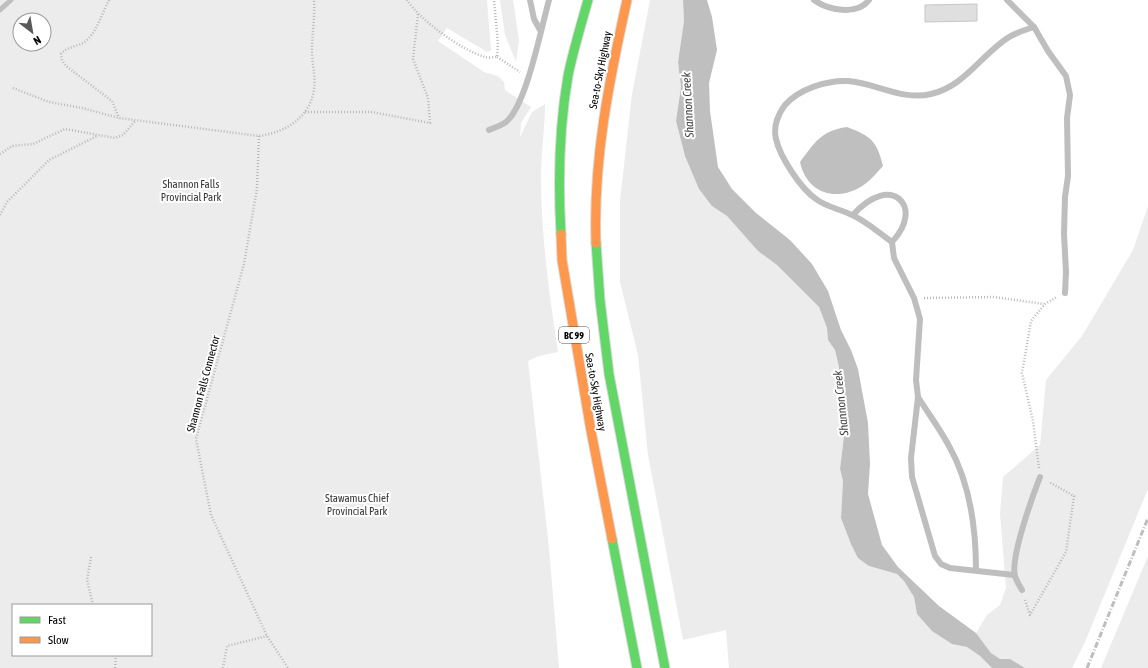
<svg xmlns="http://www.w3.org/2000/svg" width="1148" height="668" viewBox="0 0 1148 668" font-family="'Asap Condensed',sans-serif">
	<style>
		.green { fill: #ececec; fill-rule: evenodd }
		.water { fill: #bfbfbf }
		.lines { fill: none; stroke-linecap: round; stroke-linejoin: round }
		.stream { stroke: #bfbfbf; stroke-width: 5 }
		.building { fill: #dfdfdf; stroke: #c7c7c7 }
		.fast-casing { stroke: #dbdbdb; stroke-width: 11 }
		.slow-casing { stroke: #dbdbdb; stroke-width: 11 }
		.path { stroke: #b9b9b9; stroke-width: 2.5; stroke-dasharray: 1 2; stroke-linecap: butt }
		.lane { stroke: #bebebe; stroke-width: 6 }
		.fast { stroke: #63d668; stroke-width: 9 }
		.slow { stroke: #ff974d; stroke-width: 9 }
		.rail { stroke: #bebebe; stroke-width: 3; stroke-dasharray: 6 2 1 2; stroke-linecap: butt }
		.labels { text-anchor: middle; stroke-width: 4; stroke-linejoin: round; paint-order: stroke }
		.shield { fill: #fff; stroke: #4c4c4c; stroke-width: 1 }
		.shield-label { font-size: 10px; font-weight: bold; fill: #000 }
		.street-label { font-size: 11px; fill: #000; stroke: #fff }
		.park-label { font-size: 11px; fill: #333; stroke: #fff }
		.water-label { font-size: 12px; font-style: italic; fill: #444; stroke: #fff }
	</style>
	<rect width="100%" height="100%" fill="#fff"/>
	<g class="green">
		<path d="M0,0H487L491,50L487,52L447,28L438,41L484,72L498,76L504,82L505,90L531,107L521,123L520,137L532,112L545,104C545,128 541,152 541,177C541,236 549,293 558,352L539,356L528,361L549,548L559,668H0ZM20,20H44V44H20ZM13,605H151V655H13Z"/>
		<polygon points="500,0 513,0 519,40 516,62 505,35"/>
		<polygon points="650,0 683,0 684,21 678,62 681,87 676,121 685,156 712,206 727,216 758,251 777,265 819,307 827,328 828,340 835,350 839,367 839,415 844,436 840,469 843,481 841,518 869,566 897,574 904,581 914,597 917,614 952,644 967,647 980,656 992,668 729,668 726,630 683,640 648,455 638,355 620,282 620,201 632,94"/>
		<polygon points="1148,206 1148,489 1085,642 1072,668 1025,668 1010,659 1000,659 991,653 976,633 987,615 1000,605 1006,588 1000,514 1003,477 1040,445 1046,380 1082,336 1133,250"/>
		<polygon points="1148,556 1148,668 1101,668"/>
	</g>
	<g class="water">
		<polygon points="683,0 707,0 712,17 717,50 709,83 710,111 718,167 732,189 756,213 790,240 812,264 828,291 841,330 851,350 858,369 868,423 870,464 868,494 882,545 898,567 939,606 976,633 991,653 1000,659 1010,659 1025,668 992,668 980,656 967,647 952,644 932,631 917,614 914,597 904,581 897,574 869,566 858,558 851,544 841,518 843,481 840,469 844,436 839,415 839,367 835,350 828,340 827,328 819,307 777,265 758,251 727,216 712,206 699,189 685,156 676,121 681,87 678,62 684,21"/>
		<path d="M847,127C871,136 877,141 883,166C877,172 872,179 865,184C839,203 807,195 800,162C815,142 821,131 847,127Z"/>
	</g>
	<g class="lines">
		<polyline class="stream" points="0,10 11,0"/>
	</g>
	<polygon class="building" points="977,4 977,21 925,22 925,5"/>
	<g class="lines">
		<defs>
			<g id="fast">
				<path d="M561,234C558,182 559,128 568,76C573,51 581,25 588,0"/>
				<polyline points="596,243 600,300 609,374 665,668"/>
				<polyline points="612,539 637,668"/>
			</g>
			<g id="slow">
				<polyline points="561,234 562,260 591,431 612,539"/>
				<path d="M596,243C593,160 609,81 627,0"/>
			</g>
		</defs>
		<use href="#fast" class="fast-casing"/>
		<use href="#slow" class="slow-casing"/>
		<g class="path">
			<path d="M109,0C102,13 96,35 83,43C75,47 67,47 61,54L62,60L66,66L112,101L119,118"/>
			<path d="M407,0C420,20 461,50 485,57C488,58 493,57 497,57L498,44L494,0"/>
			<polyline points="497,57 520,72"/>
			<path d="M13,88L49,102L82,108L119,118L259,136C286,132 310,118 314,89C316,77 312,64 312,52C312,34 315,17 314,0"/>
			<polyline points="305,112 372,112 430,123 428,98 413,59 418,14"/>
			<polyline points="259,136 257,188 244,264 196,439 211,515 267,636 288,668"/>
			<polyline points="0,154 12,146 33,144 65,129 115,138 123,135 136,120"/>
			<polyline points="0,215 7,202 49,160 97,136"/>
			<polyline points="924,298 994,297 1044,304"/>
			<polyline points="1039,468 1033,421 1022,373 1031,321 1045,304 1057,297"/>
			<polyline points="91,557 87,580 93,605"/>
			<polyline points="1025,600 1030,615 1066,552 1074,496 1049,482"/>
			<polyline points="115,668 116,655"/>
			<polyline points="223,668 227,646 267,636"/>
		</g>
		<g class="lane">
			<polyline points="530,0 534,19 540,30"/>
			<path d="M814,0C828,10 857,16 869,0"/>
			<path d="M1007,0L1034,27C1025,30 1014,33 1006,39C980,57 963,87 931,94C903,101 876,83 848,81C827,80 799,89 785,105C778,114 773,127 776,139C780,157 801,189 816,199C826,207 840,209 852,215C866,221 879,233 892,242L894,258L914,298L920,319L916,380L918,397L911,458L912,477L935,556L941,564L950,568L1014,575"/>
			<polyline points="1034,27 1048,51 1066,76 1070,95 1067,118 1068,176 1065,197 1064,234 1066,272 1065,293"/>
			<path d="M489,130C495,127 504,125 508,120C527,101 541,29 549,0"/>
			<path d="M853,215C890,172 926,206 892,242"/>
			<path d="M918,397C928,413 940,429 949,446C970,483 976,529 976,570"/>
			<path d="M1022,590C1019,585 1016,580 1015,576C1010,558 1033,495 1040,477"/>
		</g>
		<use href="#fast" class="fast"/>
		<use href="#slow" class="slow"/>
		<polyline class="rail" points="1087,668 1148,518"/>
	</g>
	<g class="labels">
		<rect class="shield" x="559" y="327" width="30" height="16" rx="3"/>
		<g class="shield-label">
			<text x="574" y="339">BC 99</text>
		</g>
		<g class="street-label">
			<text transform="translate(600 70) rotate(-79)" y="4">Sea-to-Sky Highway</text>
			<text transform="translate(203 384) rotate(-75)" y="4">Shannon Falls Connector</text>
			<text transform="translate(596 392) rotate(80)" y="4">Sea-to-Sky Highway</text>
		</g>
		<g class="park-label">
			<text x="191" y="188">Shannon Falls<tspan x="191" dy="13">Provincial Park</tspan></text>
			<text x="357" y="502">Stawamus Chief<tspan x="357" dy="13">Provincial Park</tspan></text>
		</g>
		<g class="water-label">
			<text transform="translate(688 105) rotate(-93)" y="4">Shannon Creek</text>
			<text transform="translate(841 403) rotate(-96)" y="4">Shannon Creek</text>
		</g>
	</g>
	<rect x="12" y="604" width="140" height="52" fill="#ffffff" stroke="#999999"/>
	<rect x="20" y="617" width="20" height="6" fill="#63d668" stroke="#999999"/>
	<text x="48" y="624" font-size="12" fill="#000000">Fast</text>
	<rect x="20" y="637" width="20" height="6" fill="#ff974d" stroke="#999999"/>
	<text x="48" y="644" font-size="12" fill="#000000">Slow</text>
	<g transform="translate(32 32) rotate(149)"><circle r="19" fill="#ffffff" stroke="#999999"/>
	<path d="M0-3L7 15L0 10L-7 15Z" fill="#595959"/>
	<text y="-6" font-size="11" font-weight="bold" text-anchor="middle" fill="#000000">N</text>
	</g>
</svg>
